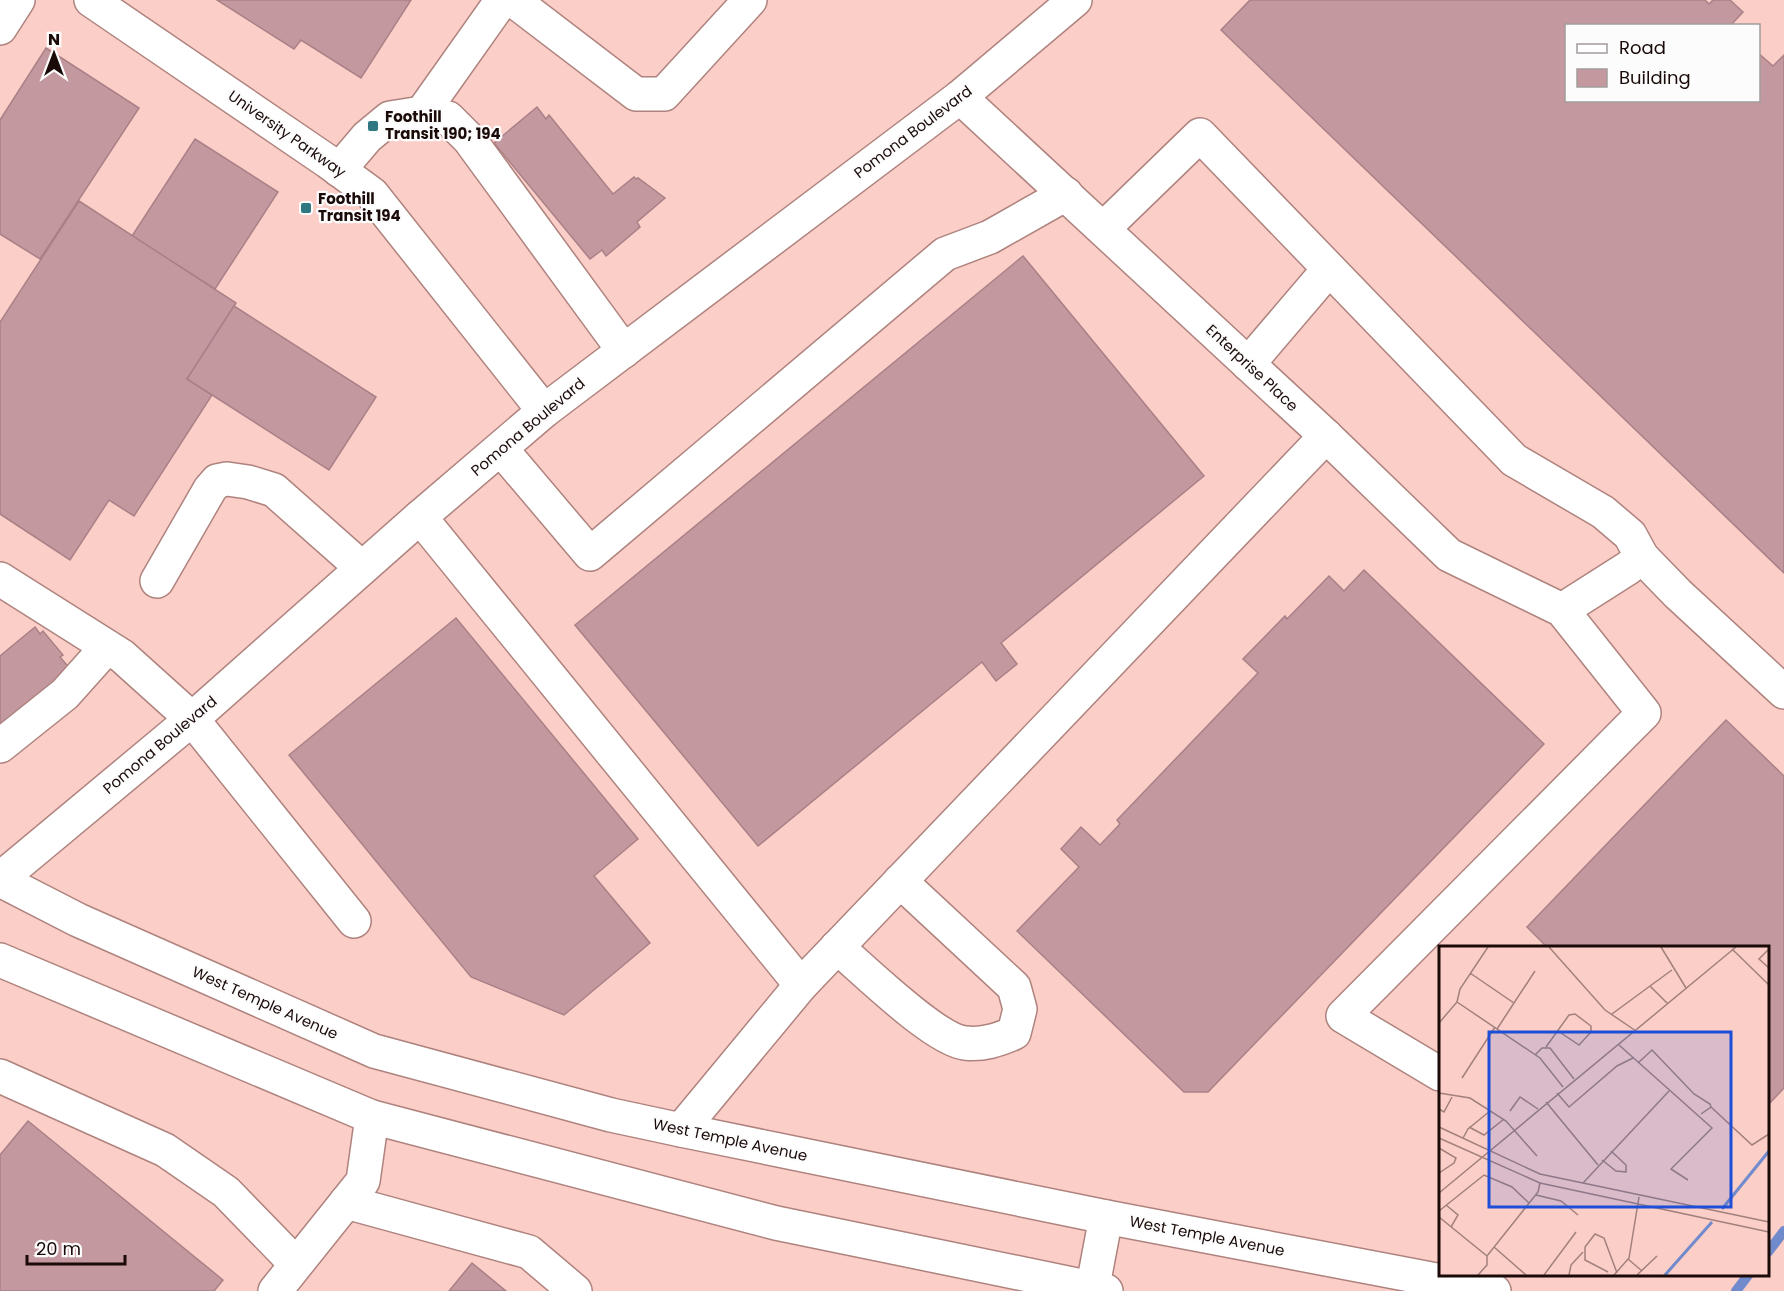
<svg xmlns="http://www.w3.org/2000/svg" width="1784" height="1291" viewBox="0 0 1784 1291" font-family="Poppins,sans-serif">
	<style>
		.lines { fill: none; stroke-linecap: round; stroke-linejoin: round }
		.stream { stroke: #708acc; stroke-width: 10 }
		.building { fill: #c4989f; stroke: #aa8087; stroke-width: 1.5 }
		.minor-casing { stroke: #ae837e; stroke-width: 36 }
		.major-casing { stroke: #ae837e; stroke-width: 36 }
		.minor { stroke: #fff; stroke-width: 33 }
		.major { stroke: #fff; stroke-width: 33 }
		.poi-dot { fill: #2f7781; stroke: #fcfcfc; stroke-width: 2 }
		.labels { text-anchor: middle; stroke-width: 4.5; stroke-linejoin: round; paint-order: stroke }
		.poi-label { font-size: 15px; font-weight: bold; fill: #1a0b09; stroke: #fcfcfc; text-anchor: start }
		.street-label { font-size: 15px; fill: #1a0b09; stroke: #fcfcfc }
		.inset-river { fill: none; stroke: #708acc; stroke-width: 3 }
		.inset-road { fill: none; stroke: #a2807c; stroke-width: 1.5 }
		.view { fill: #1d4ed8; fill-opacity: 0.15; stroke: #1d4ed8; stroke-width: 3 }
		.inset-edge { fill: none; stroke: #1a0b09; stroke-width: 3 }
	</style>
	<rect width="100%" height="100%" fill="#fccec8"/>
	<g class="lines">
		<g class="stream">
			<polyline points="1768,1252 1784,1231"/>
			<polyline points="1736,1291 1749,1274"/>
		</g>
	</g>
	<g class="building">
		<polygon points="217,0 411,0 361,78 301,40 294,49"/>
		<polygon points="1250,0 1705,0 1709,4 1713,0 1730,0 1743,12 1730,26 1566,26 1566,100 1758,100 1758,53 1773,66 1784,55 1784,573 1221,30"/>
		<polygon points="46,48 139,108 40,259 0,234 0,120"/>
		<polygon points="537,107 546,119 549,115 613,194 634,177 636,179 638,178 665,198 637,222 640,227 606,256 602,250 590,259 494,143"/>
		<polygon points="195,139 278,192 215,289 132,236"/>
		<polygon points="79,201 236,303 187,379 212,395 134,516 109,500 70,560 0,514 0,322"/>
		<polygon points="1023,256 1204,476 1001,643 1017,664 996,681 982,662 758,846 575,625"/>
		<polygon points="234,306 376,397 329,470 187,379"/>
		<polygon points="1364,570 1544,744 1208,1092 1184,1092 1017,931 1079,867 1061,849 1081,827 1100,845 1120,824 1117,820 1258,673 1243,659 1285,616 1287,619 1329,576 1344,591"/>
		<polygon points="456,618 638,839 594,876 650,943 564,1015 471,977 289,755"/>
		<polygon points="35,627 40,634 43,631 63,655 60,657 71,670 0,735 0,656"/>
		<polygon points="1726,720 1784,776 1784,1088 1768,1105 1768,948 1548,948 1527,927"/>
		<polygon points="28,1121 223,1280 214,1291 0,1291 0,1155"/>
		<polygon points="472,1263 506,1291 449,1291"/>
	</g>
	<g class="lines">
		<defs>
			<g id="minor">
				<polyline points="91,0 327,161 372,194 544,411"/>
				<polyline points="513,0 636,94 664,94 750,0"/>
				<polyline points="0,28 18,0"/>
				<polyline points="960,97 1326,436 1449,555 1562,610 1644,713 1343,1016 1440,1074"/>
				<polyline points="422,113 502,0"/>
				<polyline points="339,170 367,137 390,118 422,113 448,118 469,139 624,351"/>
				<polyline points="1103,229 1200,135 1514,460 1603,512 1630,535 1642,557 1628,568 1562,610"/>
				<polyline points="1248,364 1329,269"/>
				<polyline points="501,449 590,554 945,254 990,237 1066,194"/>
				<polyline points="420,517 801,985"/>
				<polyline points="1642,557 1678,594 1784,692"/>
				<polyline points="0,579 122,656 192,719 354,921"/>
				<polyline points="157,581 210,489 217,481 227,479 248,482 274,490 362,568"/>
				<polyline points="0,746 65,694 107,647"/>
				<polyline points="0,879 192,719 420,517 544,411 960,97 1075,0"/>
				<path d="M837,947C863,969 935,1040 965,1043C983,1045 998,1040 1014,1033L1020,1009L1014,987L900,881"/>
				<polyline points="0,1076 165,1150 226,1192 296,1264"/>
				<polyline points="681,1130 801,985 1326,436"/>
				<polyline points="346,1202 529,1252 575,1291"/>
				<polyline points="275,1291 363,1181 372,1117"/>
				<polyline points="1092,1291 1106,1217"/>
			</g>
			<g id="major">
				<polyline points="0,880 78,920 374,1051 611,1115 681,1130 1106,1217 1494,1291"/>
				<polyline points="0,960 372,1117 776,1223 1106,1291"/>
			</g>
		</defs>
		<use href="#minor" class="minor-casing"/>
		<use href="#major" class="major-casing"/>
		<use href="#minor" class="minor"/>
		<use href="#major" class="major"/>
	</g>
	<g class="poi-dot">
		<rect x="367" y="120" width="12" height="12" rx="3"/>
		<rect x="300" y="202" width="12" height="12" rx="3"/>
	</g>
	<g class="labels">
		<g class="poi-label">
			<text x="385" y="122">Foothill<tspan x="385" dy="17">Transit 190; 194</tspan></text>
			<text x="318" y="204">Foothill<tspan x="318" dy="17">Transit 194</tspan></text>
		</g>
		<g class="street-label">
			<text transform="translate(913 132) rotate(-37)" y="5">Pomona Boulevard</text>
			<text transform="translate(287 134) rotate(35)" y="5">University Parkway</text>
			<text transform="translate(1252 368) rotate(43)" y="5">Enterprise Place</text>
			<text transform="translate(528 427) rotate(-40)" y="5">Pomona Boulevard</text>
			<text transform="translate(160 745) rotate(-40)" y="5">Pomona Boulevard</text>
			<text transform="translate(265 1003) rotate(24)" y="5">West Temple Avenue</text>
			<text transform="translate(730 1140) rotate(12)" y="5">West Temple Avenue</text>
			<text transform="translate(1207 1236) rotate(11)" y="5">West Temple Avenue</text>
		</g>
	</g>
	<g transform="translate(1439 946)">
		<rect width="330" height="330" fill="#fccec8"/>
		<path class="inset-river" d="M283,263L330,205M226,329L273,276"/>
		<path class="inset-road" d="M110,1L166,64L197,85M222,1L247,42M293,3L330,39M329,4L320,13L330,22M31,27L75,57L96,25M18,56L101,112L124,141M229,58L211,40L233,24M173,68L211,40M0,77L18,56L21,43L49,1M58,83L75,57M180,99L273,182L232,223L249,234M107,101L130,69L136,68L152,80V86L140,99L119,85M96,109L103,102H111L135,133M199,117L213,104L255,148L271,158L272,161L262,168M23,132L56,81M0,147L31,152L67,175L98,210M118,147L130,161L178,120L194,112M107,156L159,219M272,161L313,199L330,188M0,163L5,166L13,151M71,165L81,151L99,163M0,181L101,228L330,276M30,181L45,189L65,173M0,192L101,237L330,286M24,192L29,183L51,165M0,202L17,212L15,217L0,227M163,214L177,225L187,226V219L172,205M144,237L230,145M0,247L297,1M97,249L122,255L139,269M7,259L19,269L12,281M0,265L45,229L73,241L90,257M0,271L48,310L99,246L101,237M55,301L87,329M189,313L203,325M169,326L146,314V301L156,288L165,292L178,327M39,329L48,319V310M105,329L137,286M130,329L132,319L144,306M175,329L190,312L200,251M198,329L218,310"/>
		<path class="view" d="M50,86H292V261H50Z"/>
		<rect width="330" height="330" class="inset-edge"/>
	</g>
	<rect x="1565" y="24" width="195" height="78" fill="#fcfcfc" stroke="#a29c9b" stroke-width="1.5"/>
	<rect x="1577" y="44" width="30" height="9" fill="#ffffff" stroke="#a29c9b" stroke-width="1.5"/>
	<text x="1619" y="54" font-size="18" fill="#1a0b09">Road</text>
	<rect x="1577" y="69" width="30" height="18" fill="#c4989f" stroke="#a29c9b" stroke-width="1.5"/>
	<text x="1619" y="84" font-size="18" fill="#1a0b09">Building</text>
	<g transform="translate(54 54)" stroke="#fcfcfc" stroke-width="4.5" paint-order="stroke">
	<path d="M0-4.5L10 22L0 15L-10 22Z" fill="#1a0b09"/>
	<text y="-9" font-size="16" font-weight="bold" text-anchor="middle" fill="#1a0b09">N</text>
	</g>
	<path d="M27 1255v9h98v-9" fill="none" stroke="#1a0b09" stroke-width="3"/>
	<text x="36" y="1255" font-size="18" fill="#1a0b09" stroke="#fcfcfc" stroke-width="4.5" paint-order="stroke">20 m</text>
</svg>
